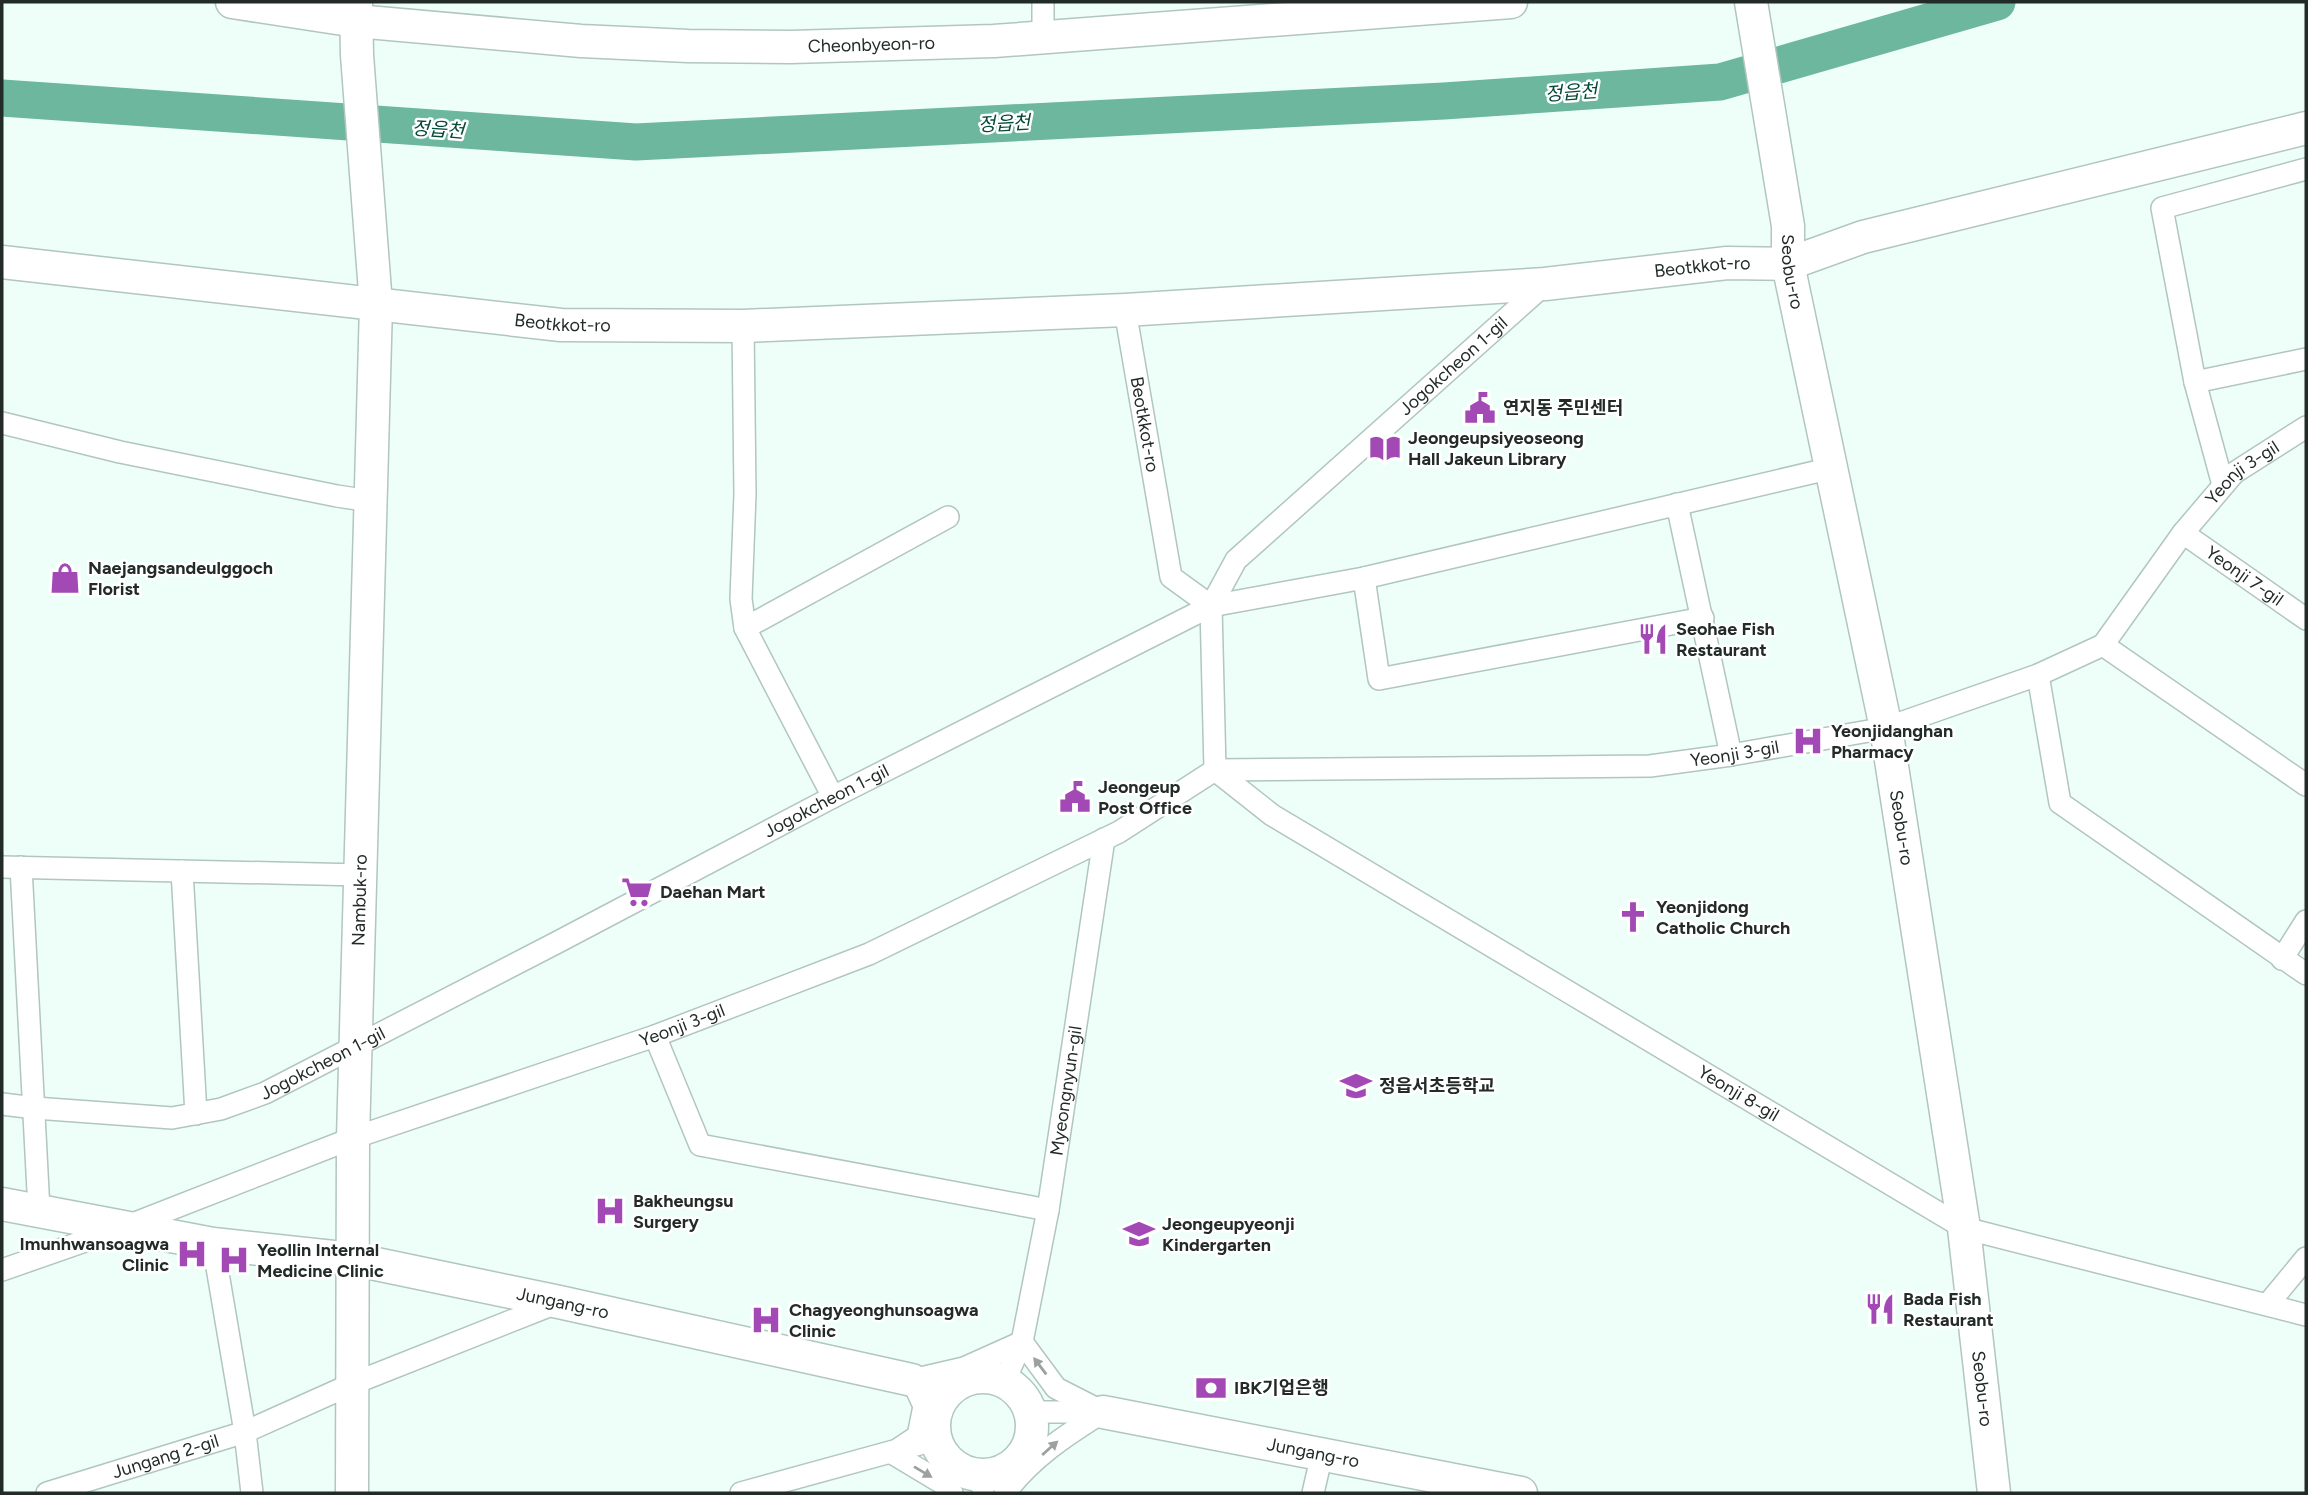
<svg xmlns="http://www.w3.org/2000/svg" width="2308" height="1495" viewBox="0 0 2308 1495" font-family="Figtree,'Noto Sans KR',sans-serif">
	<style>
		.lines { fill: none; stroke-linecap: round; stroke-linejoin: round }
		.river { stroke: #6cb79e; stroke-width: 37 }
		.street-casing { stroke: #b1c6be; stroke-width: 24 }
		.secondary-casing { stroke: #b1c6be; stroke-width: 35 }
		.street { stroke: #fff; stroke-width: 21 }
		.secondary { stroke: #fff; stroke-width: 32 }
		.oneway { fill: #9ca09e }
		.labels { text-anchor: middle; stroke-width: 5; stroke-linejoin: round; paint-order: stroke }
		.street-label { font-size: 18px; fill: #232b28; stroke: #fff }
		.poi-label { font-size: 18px; font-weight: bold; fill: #232b28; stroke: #fff; text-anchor: start }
		.water-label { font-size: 19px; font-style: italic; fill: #054938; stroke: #fff }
	</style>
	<rect width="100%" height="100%" fill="#edfff8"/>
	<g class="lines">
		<polyline class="river" points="2,98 636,142 1444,101 1720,82 1997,2"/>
		<defs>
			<g id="street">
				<polyline points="1043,2 1043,37"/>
				<path id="s1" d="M1125,310L1171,577L1211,606"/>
				<polyline points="743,326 745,494 741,599 745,628 833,797"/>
				<polyline points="2195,382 2306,359"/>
				<polyline points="2,423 120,452 337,496 370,501"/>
				<polyline points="2223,485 2195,382 2162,208 2306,169"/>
				<polyline points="1677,504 1731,755"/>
				<path id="s2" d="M2183,533L2306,619"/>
				<polyline points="1364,578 1379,679 1703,618"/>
				<path id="s3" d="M1211,606L1215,770L1272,815L1964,1228L2306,1315"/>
				<polyline points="1211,606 1364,578 1832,468"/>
				<polyline points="745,628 948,517"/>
				<polyline points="2103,645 2306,785"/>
				<polyline points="2038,675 2060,803 2306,974"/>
				<polyline points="2,867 361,875"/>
				<polyline points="21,867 39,1210"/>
				<polyline points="182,871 196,1114"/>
				<polyline points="2282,959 2306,921"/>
				<polyline points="655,1036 700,1145 1048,1210"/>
				<path id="s4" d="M2,1104L35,1108L172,1118L221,1109L265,1093L556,943L833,797L1211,606L1236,560L1545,284"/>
				<polyline points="213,1244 245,1432 252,1493"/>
				<path id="s5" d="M2,1270L125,1227L353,1138L655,1036L869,954L1119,832L1215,770L1650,766L1731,755L1886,728L2038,675L2103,645L2183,533L2234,473L2306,427"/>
				<polyline points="2268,1304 2306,1258"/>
				<polyline points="1022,1342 1056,1388 1103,1412"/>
				<polyline points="912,1380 964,1368 1022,1342"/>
				<polyline points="913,1381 942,1400"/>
				<path id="s6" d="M1004,1382L1022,1342L1048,1210L1104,839"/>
				<polyline points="1030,1412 1097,1412"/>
				<polyline points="900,1448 918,1436 924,1406 912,1380"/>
				<polyline points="892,1453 942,1483 952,1493"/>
				<path id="s7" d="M47,1493L245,1432L352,1384L559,1302"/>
				<polyline points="741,1493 934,1440"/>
				<polyline points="983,1493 983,1474"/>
				<path d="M1005,1493C1031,1458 1066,1435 1103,1412"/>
				<polyline points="1313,1493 1322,1454"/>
			</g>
			<g id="secondary">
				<path id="s8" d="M232,2L356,21L581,41L688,46L791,47L994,41L1511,2"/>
				<path id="s9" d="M1751,2L1788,226V264L1886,728L1964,1228L1994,1493"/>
				<path id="s10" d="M2,262L561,325L743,326L1125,310L1545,284L1727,263L1788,264L1863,237L2306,128"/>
				<path id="s11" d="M2,1204L213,1244L352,1259L559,1302L912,1380"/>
				<circle cx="983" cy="1426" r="49"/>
				<path id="s12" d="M1103,1412L1521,1493"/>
				<path id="s13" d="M352,1493L353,1138L376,305L357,55L356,2"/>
			</g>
		</defs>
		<use href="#street" class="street-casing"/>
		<use href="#secondary" class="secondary-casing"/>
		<use href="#street" class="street"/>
		<use href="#secondary" class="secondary"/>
	</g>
	<defs><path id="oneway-solid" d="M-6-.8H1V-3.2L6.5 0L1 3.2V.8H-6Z" transform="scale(1.75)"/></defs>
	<g class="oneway">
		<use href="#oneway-solid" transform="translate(1040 1366) rotate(-127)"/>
		<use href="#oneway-solid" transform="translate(1050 1448) rotate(-42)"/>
		<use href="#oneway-solid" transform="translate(923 1472) rotate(31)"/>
	</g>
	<defs>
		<symbol id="civic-bare" viewBox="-9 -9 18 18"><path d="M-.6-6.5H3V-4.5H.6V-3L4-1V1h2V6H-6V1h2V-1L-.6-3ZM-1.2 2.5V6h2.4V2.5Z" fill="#a249b5" stroke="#fff" stroke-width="2.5" paint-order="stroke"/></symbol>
		<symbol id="library-bare" viewBox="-9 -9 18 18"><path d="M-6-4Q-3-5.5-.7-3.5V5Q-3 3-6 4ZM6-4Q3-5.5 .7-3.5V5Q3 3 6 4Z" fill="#a249b5" stroke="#fff" stroke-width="2.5" paint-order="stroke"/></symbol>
		<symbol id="shop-bare" viewBox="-9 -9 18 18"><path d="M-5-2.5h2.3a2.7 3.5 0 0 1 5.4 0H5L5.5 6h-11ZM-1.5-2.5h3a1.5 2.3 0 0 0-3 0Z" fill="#a249b5" stroke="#fff" stroke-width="2.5" paint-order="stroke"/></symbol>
		<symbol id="restaurant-bare" viewBox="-9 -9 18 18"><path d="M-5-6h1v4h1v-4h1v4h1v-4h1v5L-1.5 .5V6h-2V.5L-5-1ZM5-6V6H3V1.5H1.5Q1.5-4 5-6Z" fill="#a249b5" stroke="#fff" stroke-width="2.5" paint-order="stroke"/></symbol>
		<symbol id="hospital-bare" viewBox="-9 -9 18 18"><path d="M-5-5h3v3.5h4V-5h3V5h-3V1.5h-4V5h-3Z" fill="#a249b5" stroke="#fff" stroke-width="2.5" paint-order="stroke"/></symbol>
		<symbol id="supermarket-bare" viewBox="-9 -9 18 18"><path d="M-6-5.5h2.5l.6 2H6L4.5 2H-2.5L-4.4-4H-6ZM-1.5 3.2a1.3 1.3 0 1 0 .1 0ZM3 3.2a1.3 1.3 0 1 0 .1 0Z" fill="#a249b5" stroke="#fff" stroke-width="2.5" paint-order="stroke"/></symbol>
		<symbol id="church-bare" viewBox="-9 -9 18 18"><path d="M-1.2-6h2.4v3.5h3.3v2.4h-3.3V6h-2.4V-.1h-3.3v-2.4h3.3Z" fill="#a249b5" stroke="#fff" stroke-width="2.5" paint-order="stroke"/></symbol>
		<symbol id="school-bare" viewBox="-9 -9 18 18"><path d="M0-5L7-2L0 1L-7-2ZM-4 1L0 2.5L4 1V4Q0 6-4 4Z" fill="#a249b5" stroke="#fff" stroke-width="2.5" paint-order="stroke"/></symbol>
		<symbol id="bank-bare" viewBox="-9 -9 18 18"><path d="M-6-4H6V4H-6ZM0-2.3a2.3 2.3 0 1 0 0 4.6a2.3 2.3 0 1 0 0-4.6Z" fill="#a249b5" stroke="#fff" stroke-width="2.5" paint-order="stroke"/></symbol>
	</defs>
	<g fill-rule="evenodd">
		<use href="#civic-bare" x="1458" y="386" width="44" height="44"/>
		<use href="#library-bare" x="1363" y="426" width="44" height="44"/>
		<use href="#shop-bare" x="43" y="556" width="44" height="44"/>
		<use href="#restaurant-bare" x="1631" y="617" width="44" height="44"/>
		<use href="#hospital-bare" x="1786" y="719" width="44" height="44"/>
		<use href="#civic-bare" x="1053" y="775" width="44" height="44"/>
		<use href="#supermarket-bare" x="615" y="870" width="44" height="44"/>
		<use href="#church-bare" x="1611" y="895" width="44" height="44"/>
		<use href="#school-bare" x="1334" y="1064" width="44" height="44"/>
		<use href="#hospital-bare" x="588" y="1189" width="44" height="44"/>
		<use href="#school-bare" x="1117" y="1212" width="44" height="44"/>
		<use href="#hospital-bare" x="170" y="1232" width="44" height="44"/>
		<use href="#hospital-bare" x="212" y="1238" width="44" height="44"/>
		<use href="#restaurant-bare" x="1858" y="1287" width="44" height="44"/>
		<use href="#hospital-bare" x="744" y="1298" width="44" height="44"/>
		<use href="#bank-bare" x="1189" y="1366" width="44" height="44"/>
	</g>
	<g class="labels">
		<g class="street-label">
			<text dy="6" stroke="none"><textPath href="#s8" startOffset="642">Cheonbyeon-ro</textPath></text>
			<text dy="6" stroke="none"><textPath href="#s10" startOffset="1706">Beotkkot-ro</textPath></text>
			<text dy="6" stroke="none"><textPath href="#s9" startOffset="273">Seobu-ro</textPath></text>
			<text dy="6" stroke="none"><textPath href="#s10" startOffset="564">Beotkkot-ro</textPath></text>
			<text dy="6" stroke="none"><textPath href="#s4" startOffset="1675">Jogokcheon 1-gil</textPath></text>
			<text dy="6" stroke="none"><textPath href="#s1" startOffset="116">Beotkkot-ro</textPath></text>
			<text dy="6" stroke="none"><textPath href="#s5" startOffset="2445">Yeonji 3-gil</textPath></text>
			<text dy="6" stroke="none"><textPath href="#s2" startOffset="75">Yeonji 7-gil</textPath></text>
			<text dy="6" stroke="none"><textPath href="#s5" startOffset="1836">Yeonji 3-gil</textPath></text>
			<text dy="6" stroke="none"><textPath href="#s4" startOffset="900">Jogokcheon 1-gil</textPath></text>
			<text dy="6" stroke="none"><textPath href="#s9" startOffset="840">Seobu-ro</textPath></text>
			<text dy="6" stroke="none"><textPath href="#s13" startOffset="593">Nambuk-ro</textPath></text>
			<text dy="6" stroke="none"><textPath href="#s5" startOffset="723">Yeonji 3-gil</textPath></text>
			<text dy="6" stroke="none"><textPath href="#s4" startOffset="332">Jogokcheon 1-gil</textPath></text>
			<text dy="6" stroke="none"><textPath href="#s6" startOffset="299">Myeongnyun-gil</textPath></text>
			<text dy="6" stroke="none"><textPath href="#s3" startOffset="780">Yeonji 8-gil</textPath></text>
			<text dy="6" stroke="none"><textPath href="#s11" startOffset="570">Jungang-ro</textPath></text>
			<text dy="6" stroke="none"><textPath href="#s9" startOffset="1407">Seobu-ro</textPath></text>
			<text dy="6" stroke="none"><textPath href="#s12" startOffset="214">Jungang-ro</textPath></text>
			<text dy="6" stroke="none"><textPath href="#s7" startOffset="124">Jungang 2-gil</textPath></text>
		</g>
		<g class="poi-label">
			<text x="1503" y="414">연지동 주민센터</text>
			<text x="1408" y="444">Jeongeupsiyeoseong<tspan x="1408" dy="21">Hall Jakeun Library</tspan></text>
			<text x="88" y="574">Naejangsandeulggoch<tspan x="88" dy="21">Florist</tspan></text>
			<text x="1676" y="635">Seohae Fish<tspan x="1676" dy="21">Restaurant</tspan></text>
			<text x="1831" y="737">Yeonjidanghan<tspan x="1831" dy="21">Pharmacy</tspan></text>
			<text x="1098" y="793">Jeongeup<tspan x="1098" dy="21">Post Office</tspan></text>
			<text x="660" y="898">Daehan Mart</text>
			<text x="1656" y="913">Yeonjidong<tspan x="1656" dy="21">Catholic Church</tspan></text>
			<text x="1379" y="1092">정읍서초등학교</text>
			<text x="633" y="1207">Bakheungsu<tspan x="633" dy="21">Surgery</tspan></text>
			<text x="1162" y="1230">Jeongeupyeonji<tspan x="1162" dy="21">Kindergarten</tspan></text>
			<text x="169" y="1250" text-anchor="end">Imunhwansoagwa<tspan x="169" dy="21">Clinic</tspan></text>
			<text x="257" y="1256">Yeollin Internal<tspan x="257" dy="21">Medicine Clinic</tspan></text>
			<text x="1903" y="1305">Bada Fish<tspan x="1903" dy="21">Restaurant</tspan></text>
			<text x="789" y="1316">Chagyeonghunsoagwa<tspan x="789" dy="21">Clinic</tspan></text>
			<text x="1234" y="1394">IBK기업은행</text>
		</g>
		<g class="water-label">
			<text transform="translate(1571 92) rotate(-4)" y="7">정읍천</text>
			<text transform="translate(1004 123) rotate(-3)" y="7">정읍천</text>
			<text transform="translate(438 129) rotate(4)" y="7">정읍천</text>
		</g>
	</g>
	<rect width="2308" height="1495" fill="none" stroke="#232b28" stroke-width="7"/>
</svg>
